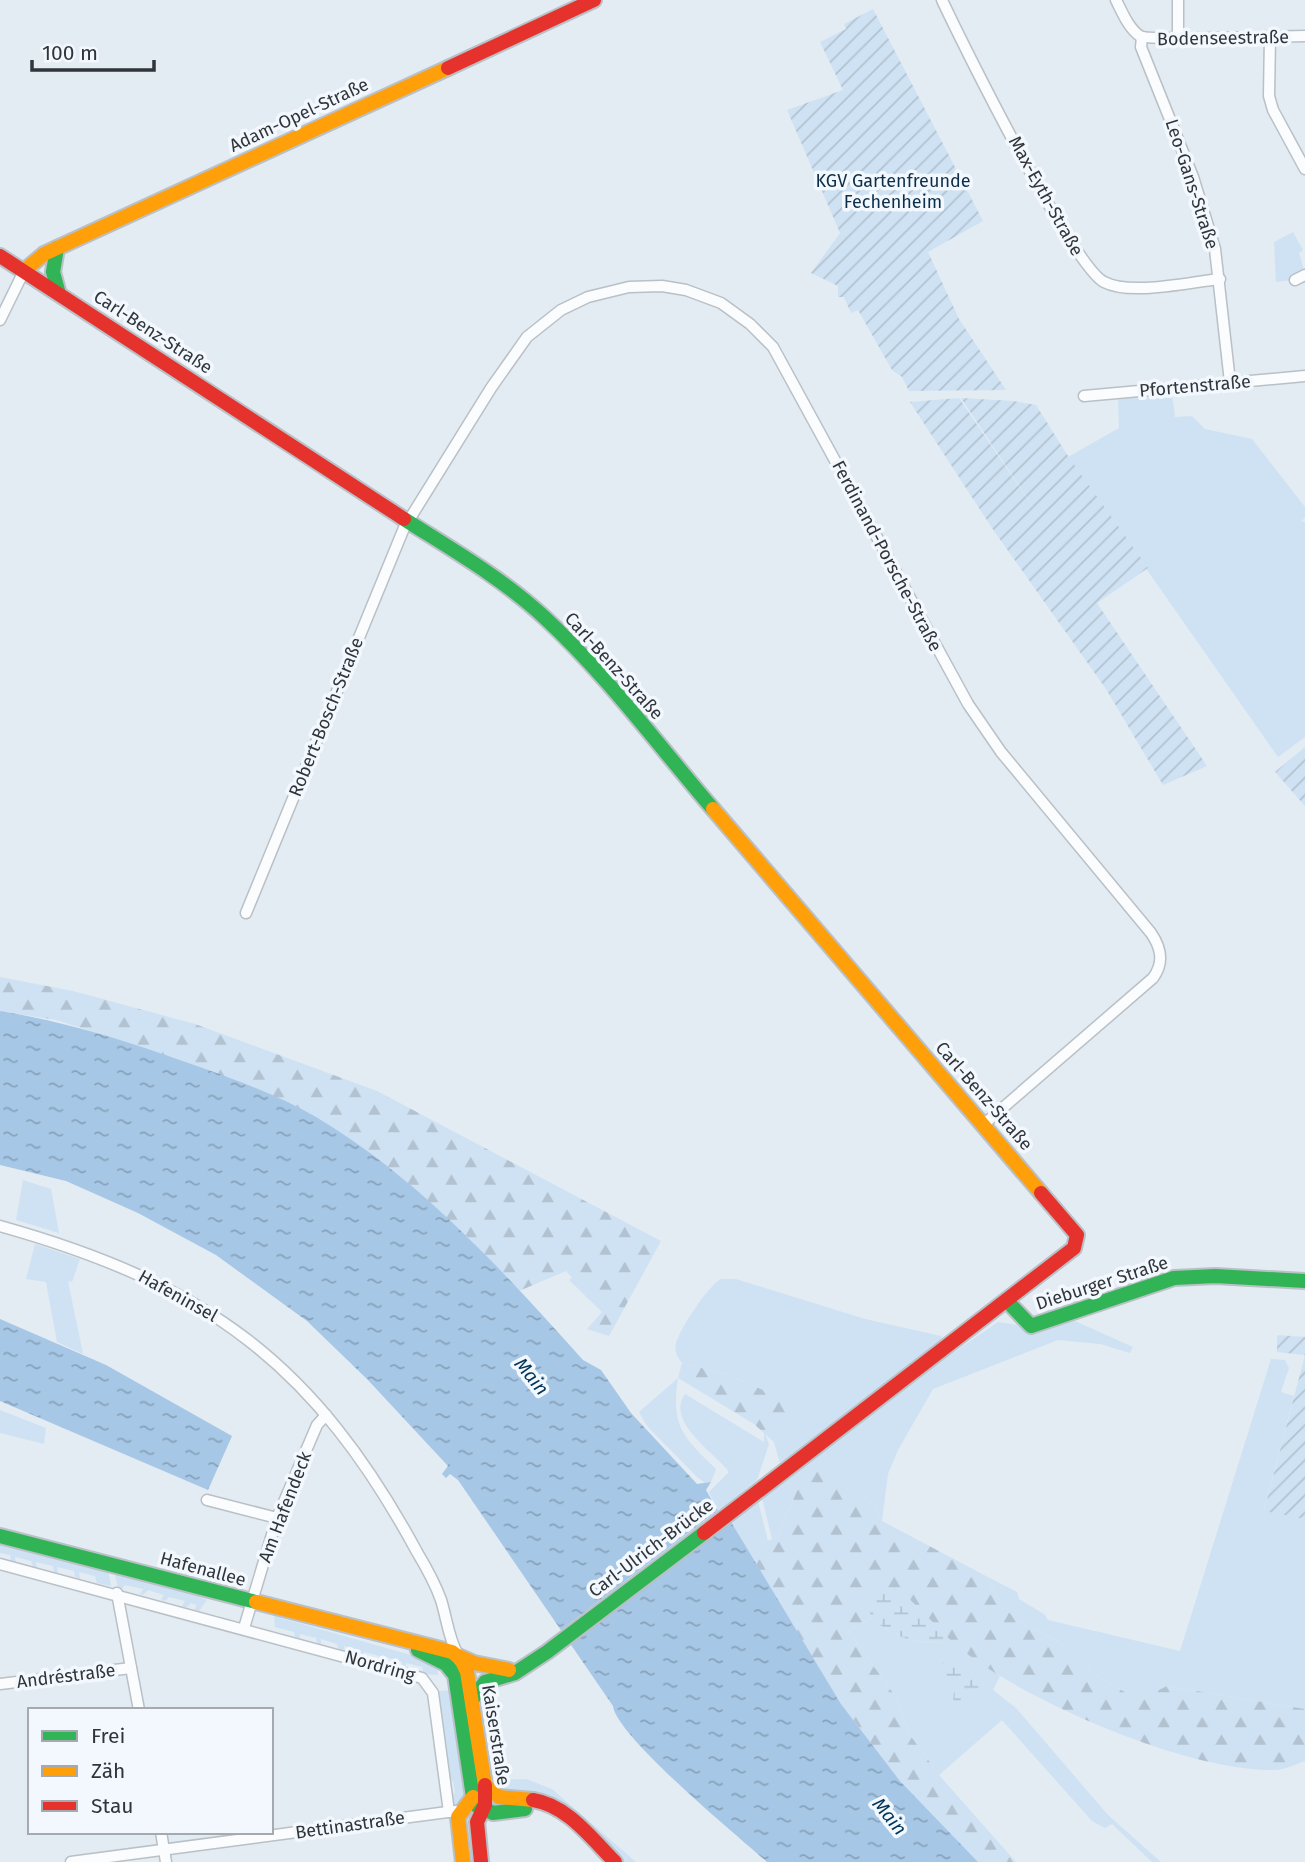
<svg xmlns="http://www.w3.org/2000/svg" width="1305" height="1862" viewBox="0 0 1305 1862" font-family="'Fira Sans',sans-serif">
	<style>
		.green { fill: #cfe2f3 }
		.forest { fill: url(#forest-firs) }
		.wetland { fill: url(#wetland-marsh) }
		.garden { fill: url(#garden-furrows) }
		.water { fill: url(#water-ripples) }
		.pier { fill: #e3ebf3 }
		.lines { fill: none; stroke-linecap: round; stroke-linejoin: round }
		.street-casing { stroke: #b9c0c6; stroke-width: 13 }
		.fast-casing { stroke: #b9c0c6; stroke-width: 18 }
		.slow-casing { stroke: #b9c0c6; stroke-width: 18 }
		.jam-casing { stroke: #b9c0c6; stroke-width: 18 }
		.street { stroke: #fbfcfd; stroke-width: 10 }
		.fast { stroke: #30b455; stroke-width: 14 }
		.slow { stroke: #ff9f0a; stroke-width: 14 }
		.jam { stroke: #e5322d; stroke-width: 14 }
		.labels { text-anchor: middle; stroke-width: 7; stroke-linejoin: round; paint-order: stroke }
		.street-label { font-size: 18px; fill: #30353a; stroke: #f2f8fd }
		.park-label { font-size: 18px; fill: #0c2e49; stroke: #f2f8fd }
		.water-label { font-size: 19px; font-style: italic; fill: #003458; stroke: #f2f8fd }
	</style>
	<defs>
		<pattern id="forest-firs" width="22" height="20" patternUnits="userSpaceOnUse" patternTransform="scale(1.75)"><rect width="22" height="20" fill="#cfe2f3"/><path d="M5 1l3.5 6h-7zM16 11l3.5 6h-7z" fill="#b2c2d1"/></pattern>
		<pattern id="wetland-marsh" width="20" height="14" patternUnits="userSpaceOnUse" patternTransform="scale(1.75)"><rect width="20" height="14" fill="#cfe2f3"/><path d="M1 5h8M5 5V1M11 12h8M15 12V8" fill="none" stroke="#b2c2d1"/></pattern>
		<pattern id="garden-furrows" width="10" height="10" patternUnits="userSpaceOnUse" patternTransform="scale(1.75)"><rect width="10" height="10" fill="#cfe2f3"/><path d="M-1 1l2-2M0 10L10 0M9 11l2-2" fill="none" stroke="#b2c2d1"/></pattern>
		<pattern id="water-ripples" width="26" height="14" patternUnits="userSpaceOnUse" patternTransform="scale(1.75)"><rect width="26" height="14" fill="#a6c7e5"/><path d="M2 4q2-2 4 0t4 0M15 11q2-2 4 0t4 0" fill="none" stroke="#88a2bb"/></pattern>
	</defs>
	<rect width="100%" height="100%" fill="#e3ebf3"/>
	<g class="green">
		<polygon points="1293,232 1303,250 1299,253 1305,273 1292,280 1276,282 1274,242"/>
		<polygon points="1172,394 1175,417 1192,416 1205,429 1252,439 1305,507 1305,518 1301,521 1305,522 1305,737 1278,757 1068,457 1119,428 1118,399"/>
		<polygon points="23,1180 51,1189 59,1233 16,1220"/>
		<polygon points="35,1244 80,1259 72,1282 68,1281 83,1354 57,1342 46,1282 26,1279"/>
		<path d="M721,1279H736L865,1319L941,1336L943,1341L780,1463L774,1442L800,1407L729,1375L682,1363C677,1357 674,1351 676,1343C681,1327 708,1286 721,1279Z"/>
		<polygon points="1075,1321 1133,1347 1130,1353 1100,1344 1058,1340 933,1389 898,1450 888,1474 882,1521 875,1505 807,1464 912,1381 998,1322 1017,1325 1027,1333"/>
		<polygon points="1271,1359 1285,1360 1289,1368 1281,1392 1294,1396 1264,1510 1305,1519 1305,1709 1167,1686 1144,1698 1128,1694 1093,1673 1058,1641 1016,1621 996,1595 986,1576 1017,1592 1019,1599 1044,1614 1048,1620 1180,1651"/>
		<path d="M678,1378C671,1426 682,1436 716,1469L711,1482L705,1483L696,1476L647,1426L639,1412Z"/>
		<path d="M685,1394L764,1442V1432L769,1444L757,1480L718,1511L709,1492L729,1472C715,1453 665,1422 685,1394Z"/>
		<polygon points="0,1410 46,1428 44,1444 0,1433"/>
		<polygon points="785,1482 799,1486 778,1536 772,1539 762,1498"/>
		<polygon points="758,1501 768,1541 747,1551 731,1522"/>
		<polygon points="0,1542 108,1569 111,1586 97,1583 95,1576 79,1572 80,1579 75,1577 74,1571 57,1567 58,1574 54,1572 53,1566 36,1562 37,1568 33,1567 31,1561 15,1557 16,1563 11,1562 10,1555 0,1553"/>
		<polygon points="114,1570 178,1588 207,1600 199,1611 194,1610 197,1605 191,1603 186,1608 182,1606 185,1601 169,1597 165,1601 161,1600 164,1595 148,1590 143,1595 140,1594 143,1589 125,1585 122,1589 118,1588"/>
		<polygon points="274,1616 418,1657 437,1666 438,1675 424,1674 422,1667 406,1663 406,1669 402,1668 402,1662 385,1657 385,1663 381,1662 379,1656 364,1652 364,1657 358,1655 356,1650 344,1646 345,1652 339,1650 337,1644 321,1639 321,1645 317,1644 316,1638 300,1634 300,1639 295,1638 294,1632 275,1627"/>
		<path d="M871,1618C891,1635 915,1646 942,1642L945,1634L1000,1676L993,1690L1016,1708L1108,1815L1161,1862H1152L1112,1824L1105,1828L1092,1821L1002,1720L939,1775L910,1735L896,1697L848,1631Z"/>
		<polygon points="452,1690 466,1796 460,1807 451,1810 448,1795 455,1793 453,1781 446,1778 448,1771 439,1720 442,1719 439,1691"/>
		<polygon points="526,1779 552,1789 636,1862 621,1862 551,1799 503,1795 491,1786 494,1780"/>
	</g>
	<g class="forest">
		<polygon points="0,977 73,991 195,1024 377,1091 661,1241 609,1336 587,1329 602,1312 569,1280 572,1278 566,1271 519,1291 468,1237 160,1053 56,1020 0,1011"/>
		<polygon points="682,1363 729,1375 801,1407 774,1442 754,1424 678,1378"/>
		<path d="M807,1464L875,1505L882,1521L986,1576L996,1595L1016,1621L1058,1641L1093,1673L1128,1694L1144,1697L1167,1686L1305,1709V1761C1296,1764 1284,1770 1275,1770C1190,1771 1046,1709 977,1661C949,1642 926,1615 902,1592L869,1603L871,1618L848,1631L896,1697L910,1735L939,1775L1016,1862H978L900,1781L841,1704L747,1551L778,1536L799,1486L785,1482Z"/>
	</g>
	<g class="wetland">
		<path d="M889,1588L902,1592L945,1634L942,1642C915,1646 891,1635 871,1618L868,1603L875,1592Z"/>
		<polygon points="949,1661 968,1671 980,1683 981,1698 958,1709 953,1704 954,1691 941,1667 943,1662"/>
	</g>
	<g class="garden">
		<polygon points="873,9 983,221 928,252 959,319 1006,390 909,391 902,377 892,370 858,310 851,313 844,297 838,297 838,286 811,273 840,233 787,110 843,90 820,42 846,29 844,24"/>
		<polygon points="959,398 1041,519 961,398 1013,401 1036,405 1068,456 1148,568 1097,603 1207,766 1163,785 1106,689 994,531 910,402"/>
		<polygon points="1305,747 1305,806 1275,772"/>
		<polygon points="1277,1335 1305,1337 1305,1519 1264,1511 1305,1355 1277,1352"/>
	</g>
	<g class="water">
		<path d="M0,1011C67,1022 130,1042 194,1065C236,1080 278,1095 316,1117C420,1179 503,1271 583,1360L601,1370L631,1413L697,1484L711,1482L706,1490L718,1511L731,1522L841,1704L900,1781L978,1862H767C738,1836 617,1737 613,1706L458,1480L450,1474L446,1478L442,1474L448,1466L367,1379L307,1321L216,1255L138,1213L66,1181L0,1165Z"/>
		<polygon points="0,1319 106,1365 232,1436 208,1490 0,1401"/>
	</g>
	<polygon class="pier" points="721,1508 733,1520 567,1647 557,1633"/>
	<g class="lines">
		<defs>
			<g id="street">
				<path d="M942,0C962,43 1073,266 1104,282C1131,296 1189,282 1220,279"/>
				<path d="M1116,0C1122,12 1129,29 1140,36C1148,41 1284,36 1305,36"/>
				<polyline points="1270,36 1269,96 1273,110 1305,169"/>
				<polyline points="1142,37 1141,47 1193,177 1215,249 1230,382"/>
				<polyline points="1178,37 1178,0"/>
				<polyline points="1295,280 1305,275"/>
				<polyline points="0,320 24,271"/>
				<polyline points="1084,396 1305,376"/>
				<path d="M246,913L404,528L491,388L527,337L561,310L588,297L629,287L662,286L686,290L721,303L750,324L773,347L968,704L1001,752L1151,933C1162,949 1164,963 1153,978L983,1125"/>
				<path d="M0,1226C206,1284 314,1362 417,1552C426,1567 435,1583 441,1600C447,1619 448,1637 458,1655"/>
				<polyline points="207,1500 277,1518"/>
				<polyline points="0,1564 422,1678 433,1693 449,1812"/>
				<polyline points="117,1593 139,1710"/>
				<polyline points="244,1628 277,1518 317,1425 326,1415"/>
				<polyline points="0,1684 131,1668"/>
				<polyline points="161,1832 166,1862"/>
				<polyline points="71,1862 455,1811"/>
			</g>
			<g id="fast">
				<polyline points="57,248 53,272 59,294"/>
				<path d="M404,519C451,549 502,578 544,617C606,674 658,745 713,809"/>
				<polyline points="1007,1301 1031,1326 1174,1278 1215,1276 1305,1281"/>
				<polyline points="0,1536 256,1602"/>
				<polyline points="418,1650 446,1664 455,1675 473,1797 477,1806 493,1813 525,1809"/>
				<polyline points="472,1700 485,1682 515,1673 547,1652 704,1533"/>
			</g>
			<g id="slow">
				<polyline points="24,271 44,254 448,68"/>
				<polyline points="713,809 1041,1193"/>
				<polyline points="256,1602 452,1652 461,1659 467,1672 485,1785 499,1797 533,1800"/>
				<polyline points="458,1656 474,1663 509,1670"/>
				<polyline points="463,1862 458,1817 473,1797"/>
			</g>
			<g id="jam">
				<polyline points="448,68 594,0"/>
				<polyline points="0,256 404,519"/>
				<polyline points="704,1533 1074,1248 1077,1235 1041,1193"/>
				<path d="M533,1800C567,1805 592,1839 615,1862"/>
				<polyline points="481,1862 477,1822 485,1805 485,1785"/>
			</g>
		</defs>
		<use href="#street" class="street-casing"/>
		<use href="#fast" class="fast-casing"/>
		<use href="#slow" class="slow-casing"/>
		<use href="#jam" class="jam-casing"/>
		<use href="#street" class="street"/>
		<use href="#fast" class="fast"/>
		<use href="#slow" class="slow"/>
		<use href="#jam" class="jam"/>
	</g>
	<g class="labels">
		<g class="street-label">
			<text transform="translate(1223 38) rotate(-1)" y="6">Bodenseestraße</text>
			<text transform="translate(299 115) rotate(-25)" y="6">Adam-Opel-Straße</text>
			<text transform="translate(1192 184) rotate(72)" y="6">Leo-Gans-Straße</text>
			<text transform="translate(1046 196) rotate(61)" y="6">Max-Eyth-Straße</text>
			<text transform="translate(153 332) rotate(33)" y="6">Carl-Benz-Straße</text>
			<text transform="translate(1195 386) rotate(-5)" y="6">Pfortenstraße</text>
			<text transform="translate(887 556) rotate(62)" y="6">Ferdinand-Porsche-Straße</text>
			<text transform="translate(614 666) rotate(48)" y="6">Carl-Benz-Straße</text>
			<text transform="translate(326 717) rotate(-68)" y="6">Robert-Bosch-Straße</text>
			<text transform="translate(984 1096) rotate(49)" y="6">Carl-Benz-Straße</text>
			<text transform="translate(1102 1283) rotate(-18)" y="6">Dieburger Straße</text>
			<text transform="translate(178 1296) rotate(29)" y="6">Hafeninsel</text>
			<text transform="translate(285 1507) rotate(-69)" y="6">Am Hafendeck</text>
			<text transform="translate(651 1548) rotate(-37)" y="6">Carl-Ulrich-Brücke</text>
			<text transform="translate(203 1569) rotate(15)" y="6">Hafenallee</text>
			<text transform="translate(380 1666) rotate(16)" y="6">Nordring</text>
			<text transform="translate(66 1676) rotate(-7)" y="6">Andréstraße</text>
			<text transform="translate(496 1735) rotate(81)" y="6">Kaiserstraße</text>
			<text transform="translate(350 1825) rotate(-8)" y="6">Bettinastraße</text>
		</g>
		<g class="park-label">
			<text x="893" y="187">KGV Gartenfreunde<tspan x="893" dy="21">Fechenheim</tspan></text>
		</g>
		<g class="water-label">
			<text transform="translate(532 1376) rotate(51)" y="7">Main</text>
			<text transform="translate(890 1816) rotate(51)" y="7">Main</text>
		</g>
	</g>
	<rect x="28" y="1708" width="245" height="126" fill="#f2f8fd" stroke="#a4aaaf" stroke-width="2"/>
	<rect x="42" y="1731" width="35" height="10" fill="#30b455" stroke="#a4aaaf" stroke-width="2"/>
	<text x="91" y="1743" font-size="21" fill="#30353a">Frei</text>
	<rect x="42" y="1766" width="35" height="10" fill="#ff9f0a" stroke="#a4aaaf" stroke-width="2"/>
	<text x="91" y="1778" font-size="21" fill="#30353a">Zäh</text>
	<rect x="42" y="1801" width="35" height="10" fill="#e5322d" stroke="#a4aaaf" stroke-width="2"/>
	<text x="91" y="1813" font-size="21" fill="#30353a">Stau</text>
	<path d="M32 60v10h122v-10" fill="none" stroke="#30353a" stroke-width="3.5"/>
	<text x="42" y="60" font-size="21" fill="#30353a" stroke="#f2f8fd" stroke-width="5" paint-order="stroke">100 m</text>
</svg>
